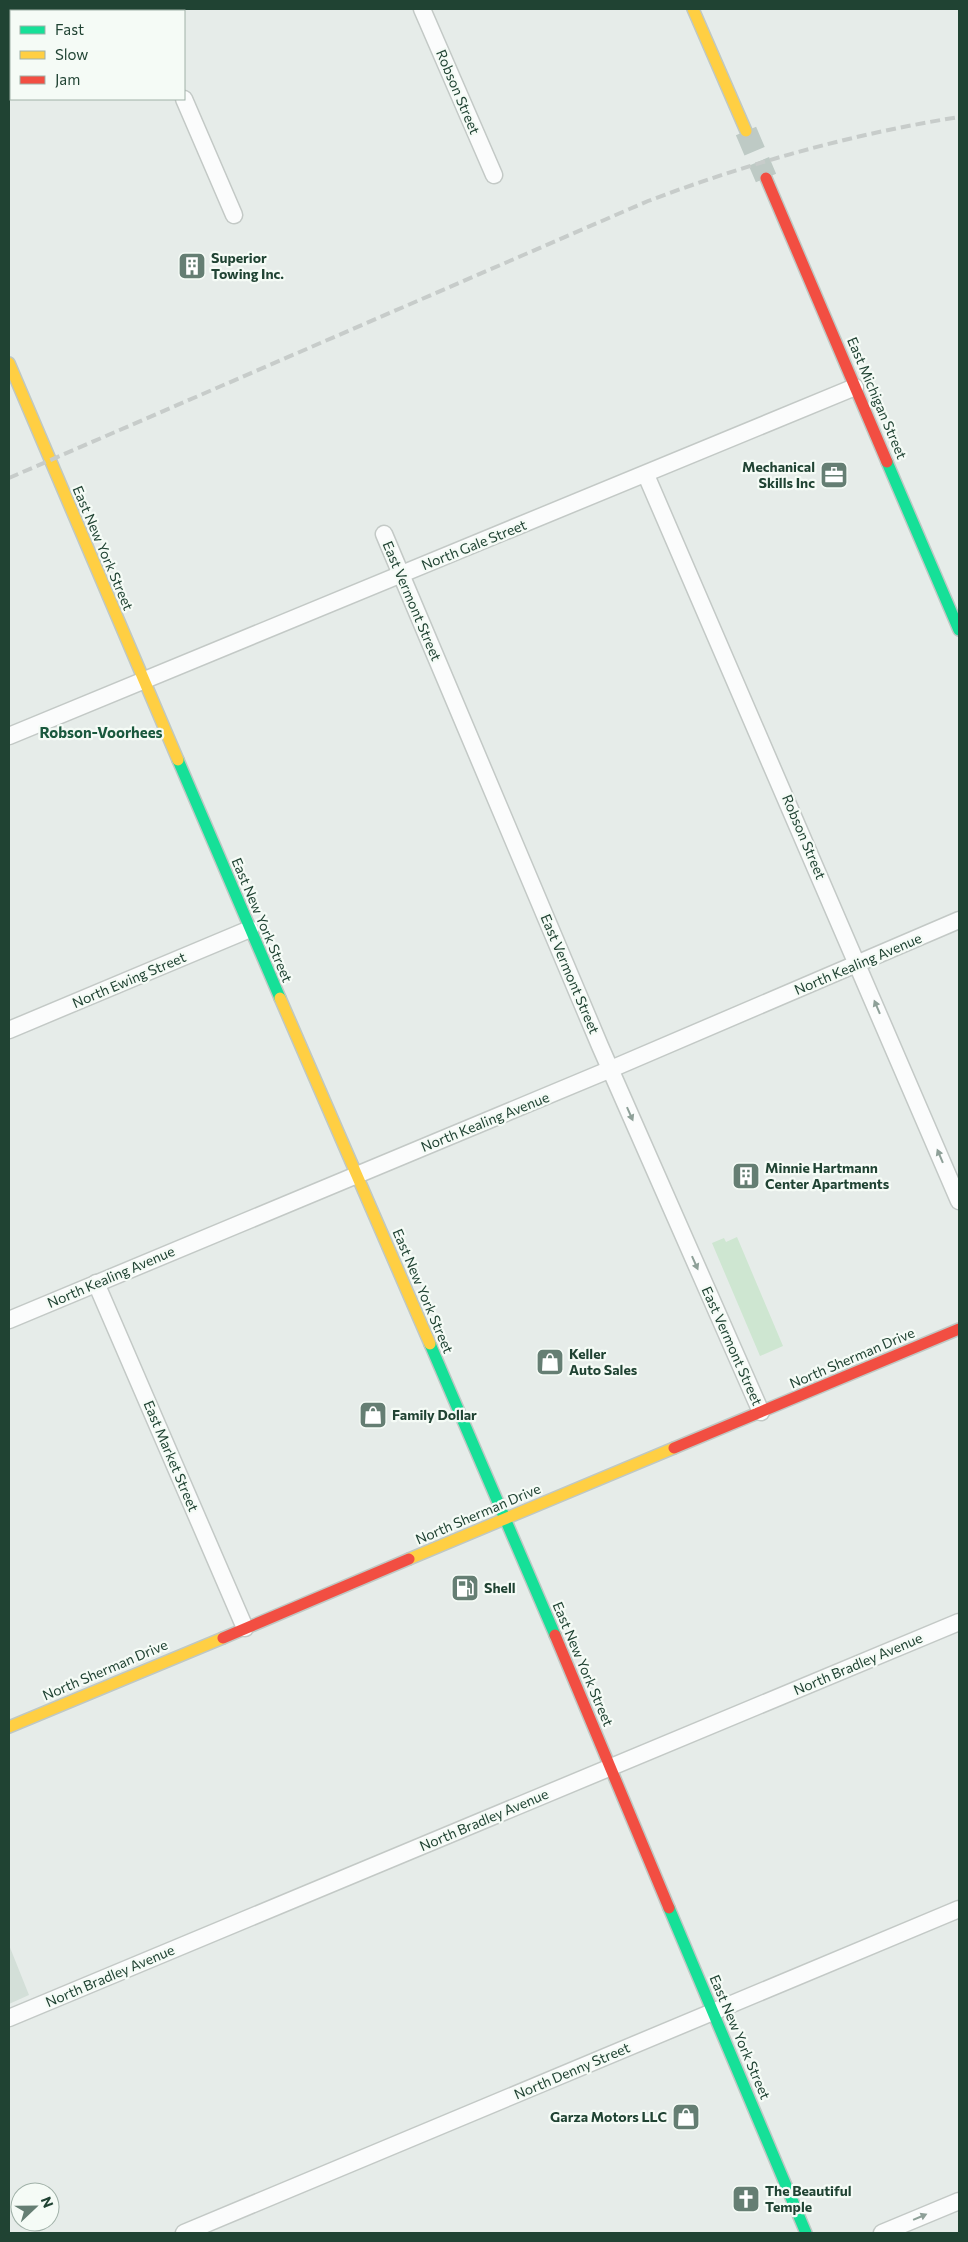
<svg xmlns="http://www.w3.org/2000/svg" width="968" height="2242" viewBox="0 0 968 2242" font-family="Commissioner,sans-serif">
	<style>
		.built { fill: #d3dfd8 }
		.green { fill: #cee6d1 }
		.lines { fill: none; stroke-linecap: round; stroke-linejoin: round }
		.secondary-tunnel { stroke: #becac5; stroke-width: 22; stroke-dasharray: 22 11; stroke-linecap: butt }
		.street-casing { stroke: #c3c9c6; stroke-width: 19 }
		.fast-casing { stroke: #bfc8c4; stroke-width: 14 }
		.slow-casing { stroke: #bfc8c4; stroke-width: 14 }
		.jam-casing { stroke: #bfc8c4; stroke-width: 14 }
		.street { stroke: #fbfcfc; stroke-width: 16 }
		.fast { stroke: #16e098; stroke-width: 11 }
		.slow { stroke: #ffcf43; stroke-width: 11 }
		.jam { stroke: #f24e42; stroke-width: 11 }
		.rail { stroke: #c7ccca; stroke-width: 4; stroke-dasharray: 10 5; stroke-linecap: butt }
		.oneway { fill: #8ea098 }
		.labels { text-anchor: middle; stroke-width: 4.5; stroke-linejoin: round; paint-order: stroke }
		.street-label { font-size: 14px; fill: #204333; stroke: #f5fbf6 }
		.poi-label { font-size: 14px; font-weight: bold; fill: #204333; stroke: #f5fbf6; text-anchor: start }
		.neighbourhood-label { font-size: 15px; font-weight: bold; fill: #19583d; stroke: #f5fbf6 }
	</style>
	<rect width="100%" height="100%" fill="#e6ece9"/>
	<polygon class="built" points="9,1945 29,1995 9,2004"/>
	<polygon class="green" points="737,1237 783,1346 760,1356 712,1243 724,1238 726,1242"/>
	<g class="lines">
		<polyline class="secondary-tunnel" points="746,131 766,178"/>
		<defs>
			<g id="street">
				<polyline points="144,9 145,11"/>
				<polyline points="422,9 494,175"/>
				<polyline points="184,99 234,215"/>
				<polyline points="646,475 959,1201"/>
				<polyline points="384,534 600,1046 761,1412"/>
				<polyline points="9,736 855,387"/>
				<polyline points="9,1030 250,929"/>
				<polyline points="96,1283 245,1628"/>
				<polyline points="9,1320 611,1069 959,920"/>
				<polyline points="9,2018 959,1622"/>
				<polyline points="184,2233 959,1909"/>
				<polyline points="882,2233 959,2201"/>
			</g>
			<g id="fast">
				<polyline points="887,462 959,630"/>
				<polyline points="178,760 280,998"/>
				<polyline points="430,1344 555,1635"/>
				<polyline points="669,1908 806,2233"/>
			</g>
			<g id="slow">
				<polyline points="693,9 746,131"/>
				<polyline points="9,363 178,760"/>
				<polyline points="280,998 430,1344"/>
				<polyline points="409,1559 674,1448"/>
				<polyline points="9,1727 223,1638"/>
			</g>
			<g id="jam">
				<polyline points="766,178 887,462"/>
				<polyline points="674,1448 959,1329"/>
				<polyline points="555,1635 669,1908"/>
				<polyline points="223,1638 409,1559"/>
			</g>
		</defs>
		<use href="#street" class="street-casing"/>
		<use href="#fast" class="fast-casing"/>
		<use href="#slow" class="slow-casing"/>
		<use href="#jam" class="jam-casing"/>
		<use href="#street" class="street"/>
		<use href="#fast" class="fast"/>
		<use href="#slow" class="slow"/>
		<use href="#jam" class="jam"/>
		<path class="rail" d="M9,478L648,201C749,163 852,134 959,117"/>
	</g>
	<defs><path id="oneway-solid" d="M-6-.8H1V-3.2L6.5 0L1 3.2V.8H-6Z" transform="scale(1.25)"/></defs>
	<g class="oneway">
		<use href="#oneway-solid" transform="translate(877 1007) rotate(-113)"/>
		<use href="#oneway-solid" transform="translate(630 1114) rotate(66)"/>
		<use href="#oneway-solid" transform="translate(940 1156) rotate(-113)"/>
		<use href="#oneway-solid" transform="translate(695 1263) rotate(66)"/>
		<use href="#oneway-solid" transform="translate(920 2217) rotate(-23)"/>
	</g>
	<defs>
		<symbol id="building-square" viewBox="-11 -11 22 22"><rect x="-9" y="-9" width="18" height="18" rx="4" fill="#657e73" stroke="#f5fbf6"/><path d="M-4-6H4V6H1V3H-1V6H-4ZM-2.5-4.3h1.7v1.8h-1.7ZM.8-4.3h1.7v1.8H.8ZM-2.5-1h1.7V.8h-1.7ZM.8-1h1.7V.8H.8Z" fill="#fff"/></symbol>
		<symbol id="office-square" viewBox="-11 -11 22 22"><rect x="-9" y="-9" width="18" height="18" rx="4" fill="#657e73" stroke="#f5fbf6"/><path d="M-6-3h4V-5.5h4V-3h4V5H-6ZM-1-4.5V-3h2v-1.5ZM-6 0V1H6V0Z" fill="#fff"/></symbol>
		<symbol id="shop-square" viewBox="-11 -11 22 22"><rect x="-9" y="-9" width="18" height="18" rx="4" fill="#657e73" stroke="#f5fbf6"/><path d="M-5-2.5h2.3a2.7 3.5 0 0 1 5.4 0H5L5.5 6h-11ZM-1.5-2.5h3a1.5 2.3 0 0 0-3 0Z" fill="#fff"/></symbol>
		<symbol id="fuel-square" viewBox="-11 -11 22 22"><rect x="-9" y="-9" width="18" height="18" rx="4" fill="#657e73" stroke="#f5fbf6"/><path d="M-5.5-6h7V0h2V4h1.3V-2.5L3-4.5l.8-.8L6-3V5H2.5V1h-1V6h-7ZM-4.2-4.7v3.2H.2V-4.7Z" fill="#fff"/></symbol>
		<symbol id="church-square" viewBox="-11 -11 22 22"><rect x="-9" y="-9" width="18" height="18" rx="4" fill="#657e73" stroke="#f5fbf6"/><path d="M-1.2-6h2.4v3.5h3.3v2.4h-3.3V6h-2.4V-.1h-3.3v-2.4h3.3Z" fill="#fff"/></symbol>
	</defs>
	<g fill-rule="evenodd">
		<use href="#building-square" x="176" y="250" width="32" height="32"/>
		<use href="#office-square" x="818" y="459" width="32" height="32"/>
		<use href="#building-square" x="730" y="1160" width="32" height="32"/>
		<use href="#shop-square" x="534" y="1346" width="32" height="32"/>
		<use href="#shop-square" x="357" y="1399" width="32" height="32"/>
		<use href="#fuel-square" x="449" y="1572" width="32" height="32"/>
		<use href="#shop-square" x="670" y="2101" width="32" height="32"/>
		<use href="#church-square" x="730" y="2183" width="32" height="32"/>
	</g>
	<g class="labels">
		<g class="street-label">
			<text transform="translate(458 92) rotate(67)" y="5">Robson Street</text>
			<text transform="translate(877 398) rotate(67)" y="5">East Michigan Street</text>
			<text transform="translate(474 545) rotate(-22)" y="5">North Gale Street</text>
			<text transform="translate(103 548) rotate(67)" y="5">East New York Street</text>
			<text transform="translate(412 601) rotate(67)" y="5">East Vermont Street</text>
			<text transform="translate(804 837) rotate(67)" y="5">Robson Street</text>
			<text transform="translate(262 920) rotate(67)" y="5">East New York Street</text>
			<text transform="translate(858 964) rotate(-23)" y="5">North Kealing Avenue</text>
			<text transform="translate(570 974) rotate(67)" y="5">East Vermont Street</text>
			<text transform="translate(129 980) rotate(-23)" y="5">North Ewing Street</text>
			<text transform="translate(485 1122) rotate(-22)" y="5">North Kealing Avenue</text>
			<text transform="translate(111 1277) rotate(-23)" y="5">North Kealing Avenue</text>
			<text transform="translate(423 1291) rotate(67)" y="5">East New York Street</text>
			<text transform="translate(732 1346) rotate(66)" y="5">East Vermont Street</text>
			<text transform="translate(852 1358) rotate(-23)" y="5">North Sherman Drive</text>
			<text transform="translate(171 1456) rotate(67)" y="5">East Market Street</text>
			<text transform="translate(478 1514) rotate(-23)" y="5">North Sherman Drive</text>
			<text transform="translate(583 1664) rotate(67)" y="5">East New York Street</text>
			<text transform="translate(858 1664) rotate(-23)" y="5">North Bradley Avenue</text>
			<text transform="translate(105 1670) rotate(-23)" y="5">North Sherman Drive</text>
			<text transform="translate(484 1820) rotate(-23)" y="5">North Bradley Avenue</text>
			<text transform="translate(110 1976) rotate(-23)" y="5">North Bradley Avenue</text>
			<text transform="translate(740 2037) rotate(67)" y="5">East New York Street</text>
			<text transform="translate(572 2071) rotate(-23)" y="5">North Denny Street</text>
		</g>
		<g class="poi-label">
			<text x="211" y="263">Superior<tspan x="211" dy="16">Towing Inc.</tspan></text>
			<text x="815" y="472" text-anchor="end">Mechanical<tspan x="815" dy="16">Skills Inc</tspan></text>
			<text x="765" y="1173">Minnie Hartmann<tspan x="765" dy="16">Center Apartments</tspan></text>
			<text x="569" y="1359">Keller<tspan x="569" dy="16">Auto Sales</tspan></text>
			<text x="392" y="1420">Family Dollar</text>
			<text x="484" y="1593">Shell</text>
			<text x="667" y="2122" text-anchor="end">Garza Motors LLC</text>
			<text x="765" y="2196">The Beautiful<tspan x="765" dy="16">Temple</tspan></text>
		</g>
		<g class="neighbourhood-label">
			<text x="101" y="738">Robson-Voorhees</text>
		</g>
	</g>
	<rect width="968" height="2242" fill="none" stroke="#204333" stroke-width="20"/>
	<rect x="10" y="10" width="175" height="90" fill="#f5fbf6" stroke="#a0b1a8"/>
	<rect x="20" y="26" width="25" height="8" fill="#16e098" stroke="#a0b1a8"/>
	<text x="55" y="35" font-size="15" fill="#204333">Fast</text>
	<rect x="20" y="51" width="25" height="8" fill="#ffcf43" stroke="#a0b1a8"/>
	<text x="55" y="60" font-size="15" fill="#204333">Slow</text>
	<rect x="20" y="76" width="25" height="8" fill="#f24e42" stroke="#a0b1a8"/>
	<text x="55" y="85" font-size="15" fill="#204333">Jam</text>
	<g transform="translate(35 2207) rotate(68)"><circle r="24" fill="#f5fbf6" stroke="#a0b1a8"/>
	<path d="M0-4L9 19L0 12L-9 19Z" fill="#657e73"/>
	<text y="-8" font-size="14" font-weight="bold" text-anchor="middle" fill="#204333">N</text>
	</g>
</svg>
